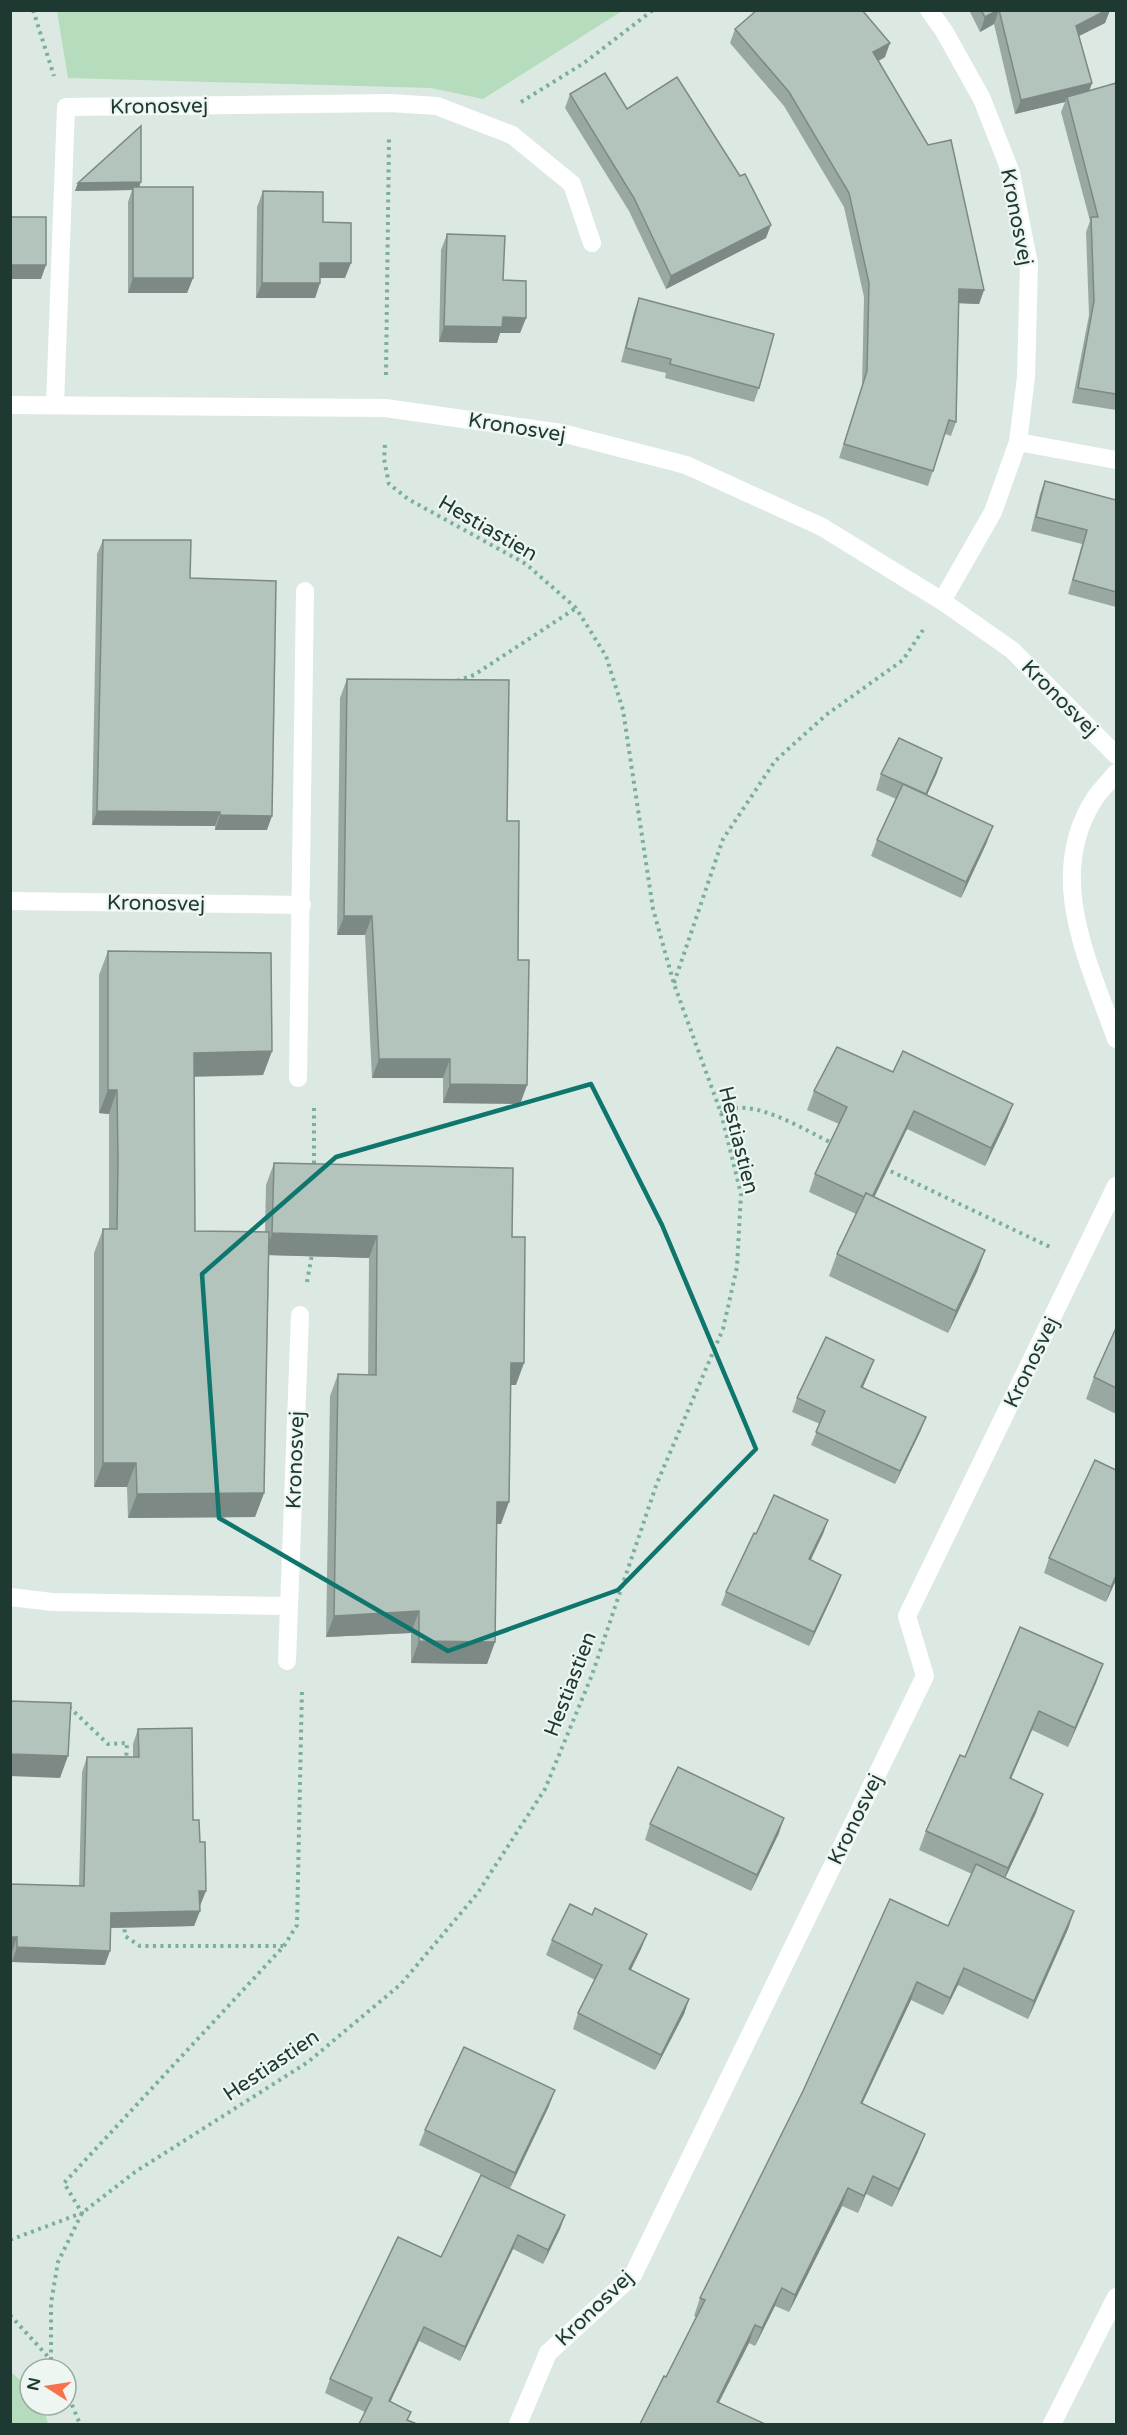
<svg xmlns="http://www.w3.org/2000/svg" width="1127" height="2435" viewBox="0 0 1127 2435" font-family="'Varela Round',sans-serif">
	<style>
		.green { fill: #b4dcbd }
		.lines { fill: none; stroke-linecap: round; stroke-linejoin: round }
		.path { stroke: #7baf9d; stroke-width: 4; stroke-dasharray: 3 4.5; stroke-linecap: butt }
		.minor { stroke: #fff; stroke-width: 18 }
		.wall { fill: #99a9a2 }
		.shaded-wall { fill: #7d8984 }
		.building { fill: #b2c4bc; stroke: #7d8984; stroke-width: 1.5 }
		.marked { fill: none; stroke: #0f766e; stroke-width: 4.5; stroke-linejoin: round }
		.labels { text-anchor: middle; stroke-width: 4.5; stroke-linejoin: round; paint-order: stroke }
		.street-label { font-size: 21px; fill: #1e3931; stroke: #edf6f1 }
	</style>
	<rect width="100%" height="100%" fill="#dce9e3"/>
	<g class="green">
		<polygon points="57,11 57,10 622,11 483,99 431,88 68,78"/>
		<polygon points="11,2372 30,2389 30,2405 43,2405 48,2424 11,2424"/>
	</g>
	<g class="lines">
		<g class="path">
			<polyline points="33,10 54,76"/>
			<polyline points="521,102 584,63 653,10"/>
			<polyline points="386,375 389,137"/>
			<polyline points="457,681 474,675 576,608"/>
			<polyline points="674,983 723,839 775,761 826,715 903,660 923,630"/>
			<polyline points="314,1108 314,1169"/>
			<path d="M721,1113C749,1094 806,1131 834,1144"/>
			<polyline points="884,1168 1050,1247"/>
			<polyline points="307,1282 312,1254"/>
			<polyline points="69,1707 108,1744 127,1743 126,1762"/>
			<polyline points="124,1922 125,1936 140,1946 283,1946"/>
			<polyline points="10,2240 82,2213 64,2183 284,1946 297,1925 302,1688"/>
			<polyline points="10,2315 51,2360 55,2369"/>
			<polyline points="51,2360 51,2303 58,2262 82,2213 135,2172 308,2062 401,1984 477,1894 545,1789 592,1675 657,1483 723,1329 737,1267 741,1194 721,1113 674,984 653,909 623,710 606,656 576,608 526,564 408,499 389,484 384,459 385,443"/>
			<polyline points="66,2391 80,2424"/>
		</g>
		<g class="minor">
			<polyline points="929,10 944,31 982,99 1011,173 1029,264 1026,377 1018,442 993,512 942,601"/>
			<polyline points="10,405 385,408 562,433 686,465 822,527 942,601 1012,650 1116,755"/>
			<polyline points="55,405 66,107 390,103 437,106 512,135 572,184 592,243"/>
			<polyline points="1018,442 1116,460"/>
			<path d="M1116,773C1110,781 1101,789 1095,798C1044,876 1089,962 1116,1039"/>
			<polyline points="10,901 302,905"/>
			<polyline points="298,1078 305,591"/>
			<polyline points="10,1597 52,1602 289,1606"/>
			<polyline points="287,1661 300,1315"/>
			<polyline points="518,2424 548,2353 633,2275 925,1676 907,1616 1116,1186"/>
			<polyline points="1052,2424 1116,2297"/>
		</g>
	</g>
	<g class="wall">
		<polygon points="969,10 1110,10 1105,23 1079,36 1092,83 1089,91 1116,83 1116,410 1072,403 1089,315 1086,232 1090,221 1061,112 1065,102 1015,114 994,24 980,32"/>
		<polygon points="735,29 885,57 878,61 984,290 979,304 959,303 956,422 951,436 945,434 928,486 839,458 862,386 864,297 844,207 784,106 730,43"/>
		<polygon points="570,94 627,109 740,176 766,238 666,289 629,211 565,108"/>
		<polygon points="78,183 140,187 193,278 187,293 128,293 128,202 132,190 75,191"/>
		<polygon points="263,191 323,222 345,278 320,278 320,283 315,298 256,298 257,207"/>
		<polygon points="447,234 503,280 526,318 520,333 500,333 497,343 439,342 441,250"/>
		<polygon points="639,298 759,388 754,402 665,378 666,373 621,362 634,312"/>
		<polygon points="1045,481 1116,500 1116,607 1068,594 1082,544 1031,531 1040,494"/>
		<polygon points="103,540 190,578 267,830 215,830 215,826 92,825 97,554"/>
		<polygon points="347,679 507,821 527,1085 520,1104 443,1103 443,1078 372,1078 365,935 337,935 340,698"/>
		<polygon points="942,758 927,795 987,842 961,898 871,856 877,840 896,799 876,790 881,774"/>
		<polygon points="108,951 272,1051 263,1075 194,1076 195,1231 265,1232 266,1185 274,1163 512,1237 516,1385 510,1385 501,1524 497,1524 495,1642 487,1664 411,1663 411,1633 326,1637 330,1396 338,1374 368,1375 369,1258 269,1255 264,1493 255,1517 128,1518 127,1487 94,1487 94,1253 103,1229 109,1229 109,1114 99,1113 99,975"/>
		<polygon points="893,1072 1013,1104 1006,1122 985,1166 907,1129 874,1198 985,1250 977,1272 948,1333 829,1276 837,1254 856,1214 809,1192 815,1174 839,1124 807,1110 814,1091"/>
		<polygon points="1116,1328 1116,1414 1086,1399 1094,1377"/>
		<polygon points="869,1373 863,1387 921,1430 895,1484 811,1445 820,1424 792,1412 797,1398"/>
		<polygon points="828,1520 823,1534 811,1560 836,1588 809,1646 721,1605 726,1592 756,1534"/>
		<polygon points="1049,1558 1116,1580 1106,1602 1044,1573"/>
		<polygon points="1103,1664 1096,1683 1068,1747 1032,1730 1011,1779 1036,1813 1005,1878 1074,1911 1068,1929 1028,2019 958,1985 943,2015 911,2000 862,2104 918,2152 892,2207 866,2194 858,2213 842,2206 789,2312 775,2306 755,2346 749,2343 719,2403 666,2377 696,2317 694,2316 700,2298 948,1926 972,1874 919,1850 926,1831 965,1757"/>
		<polygon points="138,1729 193,1820 200,1906 200,1911 194,1926 111,1928 105,1965 12,1962 12,1952 10,1952 10,1884 79,1886 82,1772 87,1757 133,1757 133,1744"/>
		<polygon points="650,1824 779,1833 751,1891 645,1840"/>
		<polygon points="592,1915 647,1934 641,1949 631,1970 689,1999 684,2014 655,2070 573,2029 578,2013 595,1980 546,1955 552,1940"/>
		<polygon points="549,2106 510,2188 419,2145 425,2130"/>
		<polygon points="565,2215 560,2229 543,2264 513,2249 460,2361 419,2341 390,2402 408,2420 365,2412 325,2393 330,2379 441,2257"/>
	</g>
	<g class="shaded-wall">
		<polygon points="999,10 994,24 980,32 985,17"/>
		<polygon points="1107,10 1110,10 1105,23 1071,40 1076,26"/>
		<polygon points="890,43 885,57 868,67 873,52"/>
		<polygon points="1092,83 1087,97 1067,97 1065,102 1015,114 1021,100"/>
		<polygon points="141,182 138,190 133,187 132,190 75,191 78,183"/>
		<polygon points="771,225 766,238 666,289 671,276"/>
		<polygon points="320,263 351,263 345,278 314,278"/>
		<polygon points="10,265 46,265 41,279 10,279"/>
		<polygon points="133,278 193,278 187,293 128,293"/>
		<polygon points="262,283 320,283 315,298 256,298"/>
		<polygon points="959,289 984,290 979,304 954,303"/>
		<polygon points="503,317 526,318 520,333 500,333 497,343 439,342 444,326"/>
		<polygon points="942,758 937,773 920,810 926,794"/>
		<polygon points="97,811 220,812 215,826 92,825"/>
		<polygon points="220,815 272,816 267,830 215,830"/>
		<polygon points="993,826 987,842 961,898 966,882"/>
		<polygon points="344,916 372,916 365,935 337,935"/>
		<polygon points="272,1051 263,1075 186,1077 194,1053"/>
		<polygon points="379,1059 450,1059 443,1078 372,1078"/>
		<polygon points="450,1084 527,1085 520,1104 443,1103"/>
		<polygon points="108,1090 117,1090 109,1114 99,1113"/>
		<polygon points="1013,1104 1006,1122 985,1166 991,1148"/>
		<polygon points="914,1111 907,1129 864,1218 871,1200"/>
		<polygon points="272,1233 377,1236 369,1258 265,1255"/>
		<polygon points="985,1250 977,1272 948,1333 956,1311"/>
		<polygon points="874,1360 869,1373 857,1400 861,1387"/>
		<polygon points="511,1363 524,1363 516,1385 503,1385"/>
		<polygon points="926,1417 921,1430 895,1484 900,1471"/>
		<polygon points="103,1463 136,1463 127,1487 94,1487"/>
		<polygon points="264,1493 255,1517 128,1518 137,1494"/>
		<polygon points="497,1502 509,1502 501,1524 489,1523"/>
		<polygon points="828,1520 823,1534 804,1573 809,1559"/>
		<polygon points="841,1575 836,1588 809,1646 814,1632"/>
		<polygon points="1116,1576 1116,1580 1106,1602 1111,1587"/>
		<polygon points="419,1611 411,1633 326,1637 334,1616"/>
		<polygon points="419,1641 495,1642 487,1664 411,1663"/>
		<polygon points="1103,1664 1096,1683 1068,1747 1075,1728"/>
		<polygon points="1039,1711 1032,1730 1003,1797 1010,1778"/>
		<polygon points="10,1754 68,1756 60,1778 10,1776"/>
		<polygon points="1043,1794 1036,1813 1001,1887 1008,1868"/>
		<polygon points="784,1818 779,1833 751,1891 757,1875"/>
		<polygon points="199,1891 206,1891 200,1906 194,1906"/>
		<polygon points="200,1911 194,1926 106,1928 111,1913"/>
		<polygon points="1074,1911 1068,1929 1028,2019 1034,2001"/>
		<polygon points="647,1934 641,1949 623,1985 629,1969"/>
		<polygon points="10,1937 17,1937 12,1952 10,1952"/>
		<polygon points="17,1947 110,1951 105,1965 12,1962"/>
		<polygon points="964,1968 958,1985 943,2015 950,1998"/>
		<polygon points="917,1982 911,2000 854,2121 861,2103"/>
		<polygon points="689,1999 684,2014 655,2070 661,2055"/>
		<polygon points="555,2090 549,2106 510,2188 515,2173"/>
		<polygon points="925,2134 918,2152 892,2207 899,2189"/>
		<polygon points="873,2176 866,2194 858,2213 864,2196"/>
		<polygon points="848,2188 842,2206 789,2312 795,2295"/>
		<polygon points="565,2215 560,2229 543,2264 548,2250"/>
		<polygon points="518,2235 513,2249 460,2361 465,2347"/>
		<polygon points="782,2288 775,2306 755,2346 762,2328"/>
		<polygon points="755,2325 749,2343 710,2419 717,2402"/>
		<polygon points="424,2327 419,2341 384,2415 389,2401"/>
	</g>
	<g class="building">
		<polygon points="757,10 862,10 890,43 873,52 928,145 951,140 984,290 959,289 956,422 949,420 933,471 844,444 867,371 869,283 849,193 789,92 735,29"/>
		<polygon points="981,10 998,10 985,17"/>
		<polygon points="999,10 1107,10 1076,26 1092,83 1021,100"/>
		<polygon points="605,73 627,109 677,77 740,176 745,174 771,225 671,276 634,198 570,94"/>
		<polygon points="1116,83 1116,394 1078,388 1094,301 1091,217 1098,217 1067,97"/>
		<polygon points="141,126 141,182 78,183"/>
		<rect x="133" y="187" width="60" height="91"/>
		<polygon points="263,191 323,192 323,222 351,223 351,263 320,263 320,283 262,283"/>
		<rect x="10" y="217" width="36" height="48"/>
		<polygon points="447,234 505,236 503,280 526,281 526,318 503,317 502,327 444,326"/>
		<polygon points="639,298 774,334 759,388 670,364 671,359 626,348"/>
		<polygon points="1045,481 1116,500 1116,592 1073,580 1087,530 1036,517"/>
		<polygon points="103,540 191,540 190,578 276,581 272,816 220,815 220,812 97,811"/>
		<polygon points="347,679 509,680 507,821 519,821 518,960 529,960 527,1085 450,1084 450,1059 379,1059 372,916 344,916"/>
		<polygon points="899,738 942,758 926,794 881,774"/>
		<polygon points="903,784 993,826 966,882 877,840"/>
		<polygon points="108,951 271,953 272,1051 194,1053 195,1231 269,1232 264,1493 137,1494 136,1463 103,1463 103,1229 117,1229 118,1159 117,1090 108,1090"/>
		<polygon points="837,1047 893,1072 903,1051 1013,1104 991,1148 914,1111 872,1197 866,1193 864,1197 815,1174 847,1107 814,1091"/>
		<polygon points="274,1163 513,1168 512,1237 525,1237 524,1363 511,1363 509,1502 497,1502 495,1642 419,1641 419,1611 334,1616 338,1374 376,1375 377,1236 272,1233"/>
		<polygon points="866,1193 985,1250 956,1311 837,1254"/>
		<polygon points="1116,1328 1116,1388 1094,1377"/>
		<polygon points="826,1337 874,1360 861,1387 926,1417 900,1471 816,1432 825,1411 797,1398"/>
		<polygon points="1095,1460 1116,1470 1116,1576 1111,1587 1049,1558"/>
		<polygon points="774,1495 828,1520 809,1559 841,1575 814,1632 726,1592 754,1533 756,1534"/>
		<polygon points="1020,1627 1103,1664 1075,1728 1039,1711 1010,1778 1043,1794 1008,1868 926,1831 960,1755 965,1757"/>
		<polygon points="10,1701 71,1703 68,1756 10,1754"/>
		<polygon points="192,1728 193,1820 199,1820 200,1842 205,1842 206,1891 199,1891 200,1911 111,1913 110,1951 17,1947 17,1937 10,1937 10,1884 84,1886 87,1757 139,1757 138,1729"/>
		<polygon points="678,1767 784,1818 757,1875 650,1824"/>
		<polygon points="976,1864 1074,1911 1034,2001 964,1968 950,1998 917,1982 861,2103 925,2134 899,2189 873,2176 864,2196 848,2188 795,2295 782,2288 762,2328 755,2325 717,2402 765,2424 640,2424 664,2376 666,2377 705,2300 700,2298 803,2091 890,1899 948,1926"/>
		<polygon points="570,1904 592,1915 595,1908 647,1934 629,1969 689,1999 661,2055 578,2013 602,1965 552,1940"/>
		<polygon points="464,2047 555,2090 515,2173 425,2130"/>
		<polygon points="481,2175 565,2215 548,2250 518,2235 465,2347 424,2327 389,2401 411,2412 407,2420 417,2424 359,2424 372,2398 330,2379 398,2237 441,2257"/>
	</g>
	<path class="marked" d="M591,1084L662,1225L756,1449L618,1590L448,1651L219,1518L202,1274L336,1157Z"/>
	<g class="labels">
		<g class="street-label">
			<text transform="translate(159 106) rotate(-1)" y="7">Kronosvej</text>
			<text transform="translate(1017 217) rotate(79)" y="7">Kronosvej</text>
			<text transform="translate(517 427) rotate(9)" y="7">Kronosvej</text>
			<text transform="translate(488 528) rotate(30)" y="7">Hestiastien</text>
			<text transform="translate(1060 698) rotate(45)" y="7">Kronosvej</text>
			<text transform="translate(156 903) rotate(1)" y="7">Kronosvej</text>
			<text transform="translate(739 1140) rotate(76)" y="7">Hestiastien</text>
			<text transform="translate(1031 1362) rotate(-64)" y="7">Kronosvej</text>
			<text transform="translate(295 1460) rotate(-88)" y="7">Kronosvej</text>
			<text transform="translate(570 1684) rotate(-69)" y="7">Hestiastien</text>
			<text transform="translate(855 1819) rotate(-64)" y="7">Kronosvej</text>
			<text transform="translate(271 2065) rotate(-34)" y="7">Hestiastien</text>
			<text transform="translate(594 2308) rotate(-44)" y="7">Kronosvej</text>
		</g>
	</g>
	<rect width="1127" height="2435" fill="none" stroke="#1e3931" stroke-width="24"/>
	<g transform="translate(48 2387) rotate(282)"><circle r="28" fill="#edf6f1" stroke="#9aaaa4" stroke-width="1.5"/>
	<path d="M0-4.5L10 22L0 15L-10 22Z" fill="#f8714c"/>
	<text y="-9" font-size="16" font-weight="bold" text-anchor="middle" fill="#1e3931">N</text>
	</g>
</svg>
